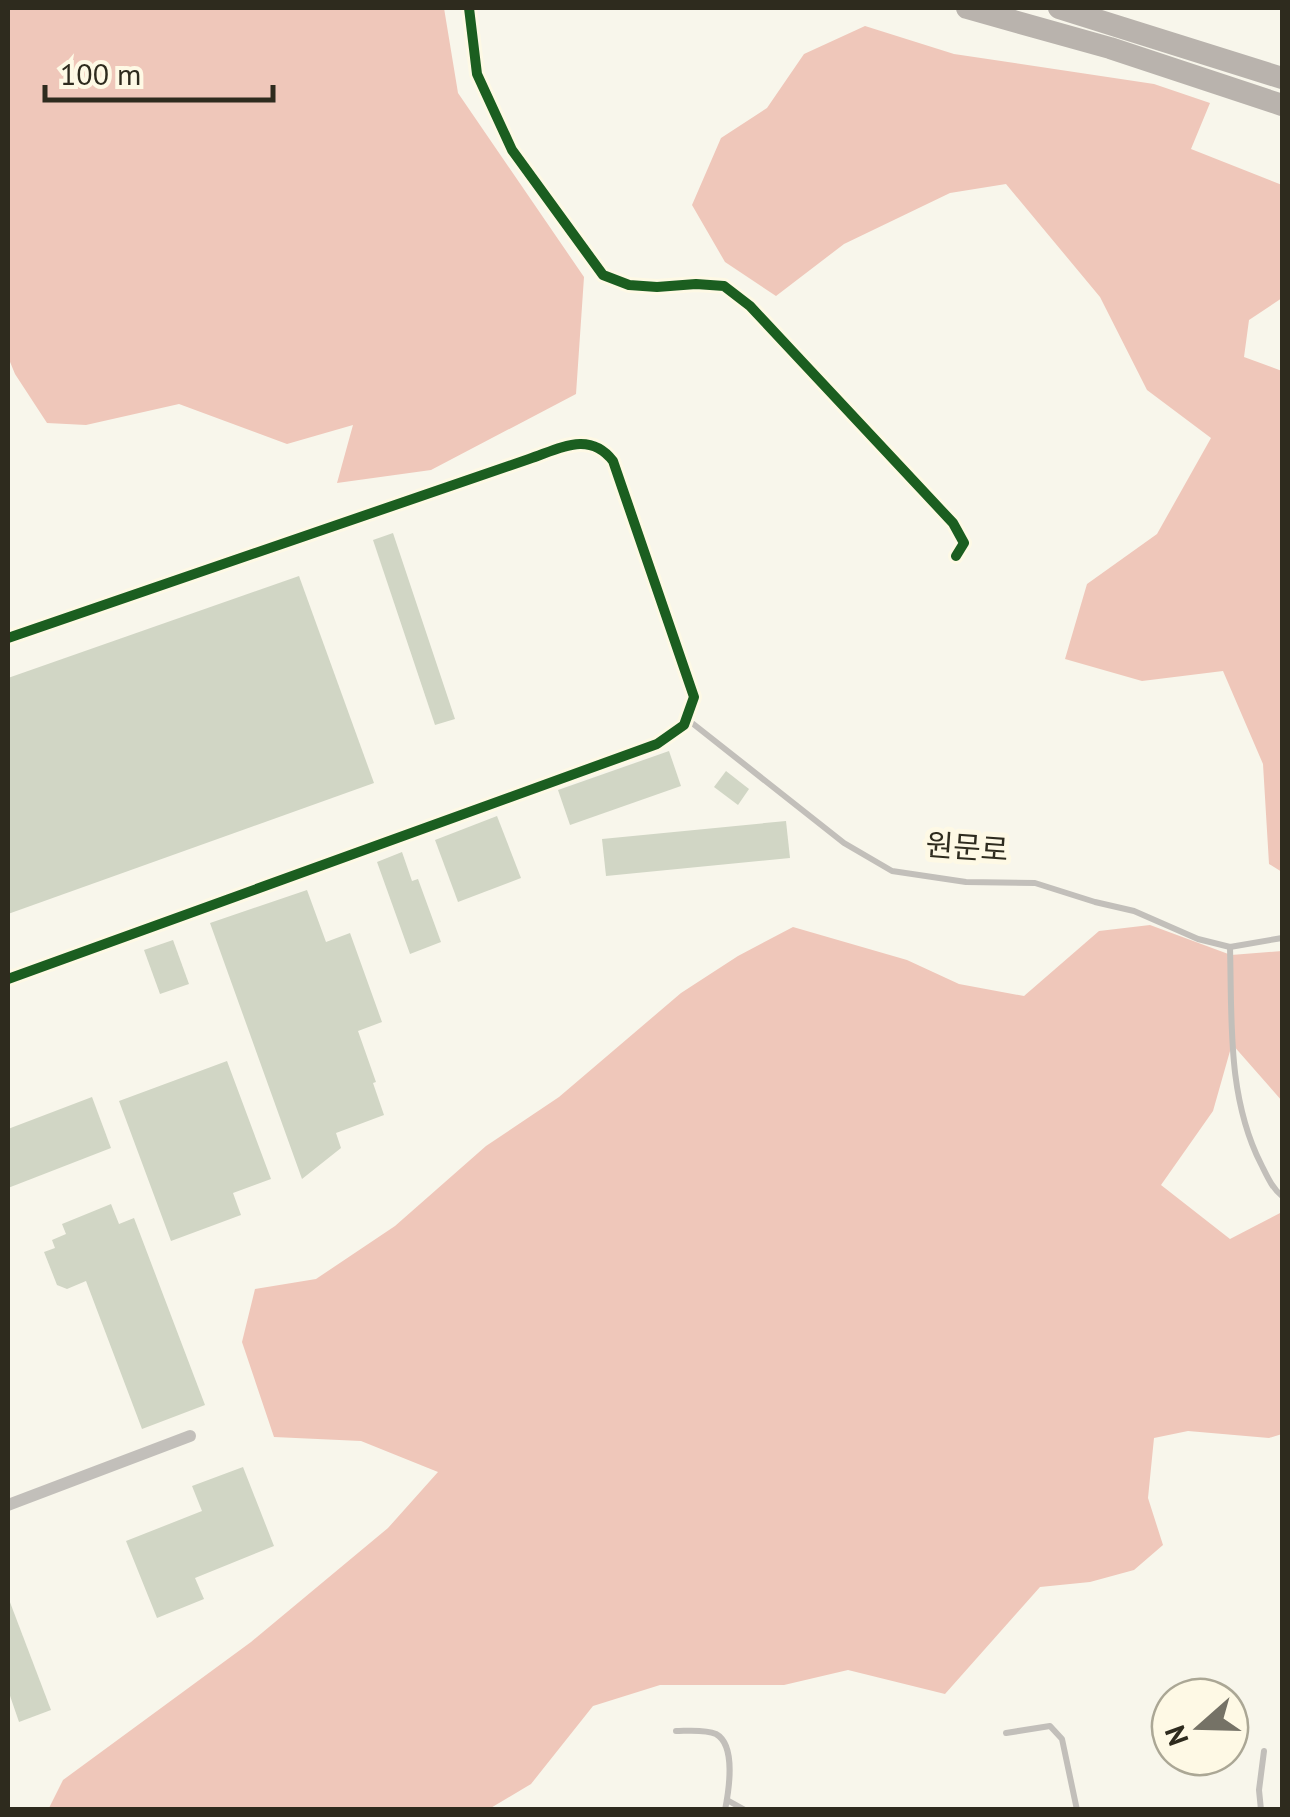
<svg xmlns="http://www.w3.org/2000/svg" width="1290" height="1817" viewBox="0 0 1290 1817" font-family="'PT Sans','Noto Sans KR',sans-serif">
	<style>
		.forest { fill: #efc7ba }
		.building { fill: #d1d6c5 }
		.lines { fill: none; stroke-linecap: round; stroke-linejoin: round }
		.service { stroke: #c2bfba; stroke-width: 6 }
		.minor { stroke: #c2bfba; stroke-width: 12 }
		.trunk { stroke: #b9b3ad; stroke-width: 22 }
		.cycleway-casing { stroke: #fef9e5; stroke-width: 16 }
		.cycleway { stroke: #1b5e20; stroke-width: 10 }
		.labels { text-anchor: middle; stroke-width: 10; stroke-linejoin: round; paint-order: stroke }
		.street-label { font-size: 30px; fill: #2e2b1e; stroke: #fef9e5 }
	</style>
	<rect width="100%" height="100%" fill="#f8f6eb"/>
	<g class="forest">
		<polygon points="8,8 444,8 458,93 584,277 576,394 431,470 337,483 353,425 287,444 179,404 86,425 47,423 15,374 8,357"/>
		<polygon points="865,26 954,54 1154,84 1210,103 1191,149 1282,185 1282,298 1249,320 1244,357 1282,371 1282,872 1269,864 1263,764 1223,671 1142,681 1065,659 1087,584 1157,534 1211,438 1147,390 1100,297 1006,184 950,193 844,244 776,296 725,262 692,205 721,138 767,108 804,54"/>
		<polygon points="1150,925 1231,955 1282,951 1282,1101 1232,1044 1213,1111 1161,1185 1230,1239 1282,1212 1282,1434 1269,1438 1188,1431 1154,1438 1148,1498 1163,1545 1134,1570 1090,1582 1040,1587 945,1694 848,1670 784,1685 660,1685 593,1706 531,1784 489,1809 48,1810 63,1780 251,1642 388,1528 438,1472 361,1441 274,1437 242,1342 255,1289 316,1279 395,1226 486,1146 559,1097 681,993 738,956 793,927 907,960 959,984 1024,996 1099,931"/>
	</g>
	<g class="building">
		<polygon points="393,533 455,719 435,725 373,540"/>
		<polygon points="299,576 374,783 8,914 8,678"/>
		<polygon points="669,751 681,786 570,825 558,790"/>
		<polygon points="726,771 749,789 738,805 714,787"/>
		<polygon points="497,816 521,878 458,902 435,840"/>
		<polygon points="786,821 790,858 606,876 602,839"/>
		<polygon points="402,852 412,881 418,879 441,942 410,954 377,862"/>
		<polygon points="307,890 326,942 350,933 382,1022 358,1031 376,1082 373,1083 384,1115 336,1133 341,1148 302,1179 210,923"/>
		<polygon points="173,940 189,984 160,994 144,950"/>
		<polygon points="227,1061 271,1179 233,1193 241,1215 171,1241 119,1101"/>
		<polygon points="92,1097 111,1148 8,1188 8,1129"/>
		<polygon points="111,1204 119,1224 134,1218 205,1405 142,1429 86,1281 67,1289 57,1285 44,1252 55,1248 52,1240 66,1234 62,1224"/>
		<polygon points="243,1467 274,1546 195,1578 204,1599 157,1618 126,1541 202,1511 192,1486"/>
		<polygon points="8,1597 51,1710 19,1722 8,1690"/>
	</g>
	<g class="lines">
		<g class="service">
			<polyline points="687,719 844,843 892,871 966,882 1035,883 1095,902 1134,911 1198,939 1230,947 1282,938"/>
			<path d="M1230,947C1232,1020 1227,1097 1261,1164C1267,1176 1272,1188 1282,1196"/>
			<path d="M676,1731C687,1731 705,1729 716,1734C736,1745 729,1790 725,1810"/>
			<polyline points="1006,1733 1050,1726 1062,1739 1077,1810"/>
			<polyline points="727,1800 745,1810"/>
			<polyline points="1261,1810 1259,1790 1264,1751"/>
		</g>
		<g class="minor">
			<polyline points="469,8 477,74 512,150 603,275 629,285 657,287 696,284 724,286 750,306 953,523 964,543 956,556"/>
			<path d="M8,638L529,459C559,449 589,430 613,461L694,697L684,725L657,744L8,979"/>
			<polyline points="8,1505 190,1436"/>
		</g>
		<g class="trunk">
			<polyline points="967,8 1110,48 1282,105"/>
			<polyline points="1059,8 1282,78"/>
		</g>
		<defs>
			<g id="cycleway">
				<polyline points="469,8 477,74 512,150 603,275 629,285 657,287 696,284 724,286 750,306 953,523 964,543 956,556"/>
				<path d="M8,638L529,459C559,449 589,430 613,461L694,697L684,725L657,744L8,979"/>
			</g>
		</defs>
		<use href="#cycleway" class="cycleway-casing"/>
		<use href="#cycleway" class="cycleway"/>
	</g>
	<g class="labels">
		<g class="street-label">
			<text transform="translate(967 848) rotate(4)" y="10">원문로</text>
		</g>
	</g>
	<rect width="1290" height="1817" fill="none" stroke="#2e2b1e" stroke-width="20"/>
	<g transform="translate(1200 1727) rotate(250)"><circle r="48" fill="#fef9e5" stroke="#aba795" stroke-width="2.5"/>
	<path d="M0-8L18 38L0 25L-18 38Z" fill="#757266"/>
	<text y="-15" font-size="28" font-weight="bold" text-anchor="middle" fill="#2e2b1e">N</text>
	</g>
	<path d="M45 85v15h228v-15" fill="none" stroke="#2e2b1e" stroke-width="5"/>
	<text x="60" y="85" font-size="30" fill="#2e2b1e" stroke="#fef9e5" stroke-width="8" paint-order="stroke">100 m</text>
</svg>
